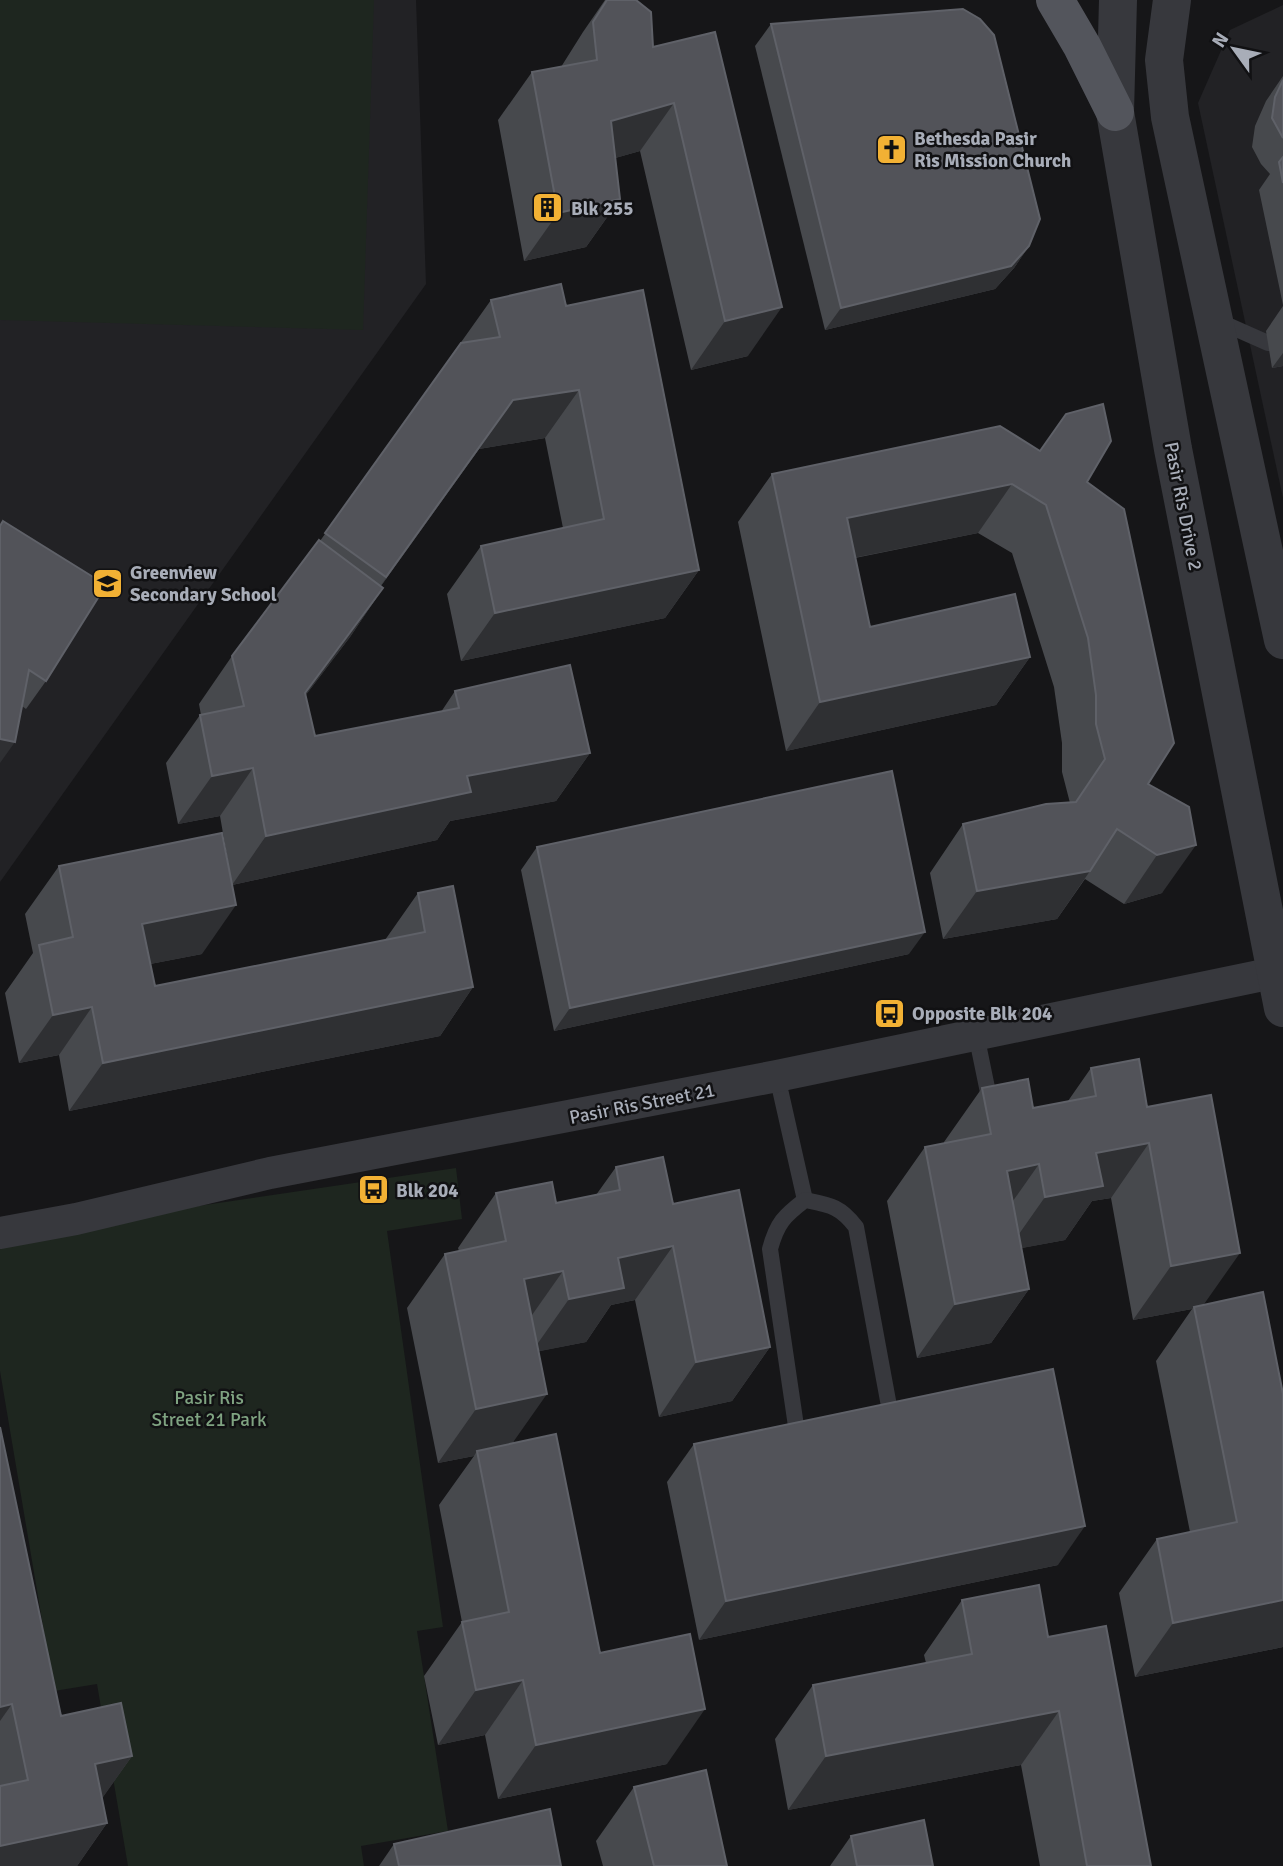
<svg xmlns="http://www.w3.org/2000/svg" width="1283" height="1866" viewBox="0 0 1283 1866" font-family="Signika,sans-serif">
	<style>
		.built { fill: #222225 }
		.green { fill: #1e261f }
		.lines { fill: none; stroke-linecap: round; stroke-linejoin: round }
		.service { stroke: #37383d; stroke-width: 16 }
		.minor { stroke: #37383d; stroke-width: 32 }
		.tertiary { stroke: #37383d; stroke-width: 38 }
		.primary { stroke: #53555c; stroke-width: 38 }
		.wall { fill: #47494d }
		.shaded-wall { fill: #2f3033 }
		.building { fill: #525359; stroke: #5f6168; stroke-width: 2 }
		.labels { text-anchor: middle; stroke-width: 5; stroke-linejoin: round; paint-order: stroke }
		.poi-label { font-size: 19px; font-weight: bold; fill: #a8adb8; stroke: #111113; text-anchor: start }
		.street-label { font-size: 19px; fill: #a8adb8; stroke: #111113 }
		.park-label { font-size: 19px; fill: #7fa381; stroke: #111113 }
	</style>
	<rect width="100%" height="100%" fill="#161618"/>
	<g class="built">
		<polygon points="0,0 416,0 426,284 0,882"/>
		<polygon points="1283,5 1283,498 1198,103 1230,30"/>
	</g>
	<g class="green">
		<polygon points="0,0 374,0 363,330 0,320"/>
		<polygon points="456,1168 462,1219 387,1231 443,1627 417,1631 448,1831 361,1846 364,1866 128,1866 97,1684 54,1691 0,1371 0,1235"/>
	</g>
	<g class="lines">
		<g class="service">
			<polyline points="1216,320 1268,343"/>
			<polyline points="976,1034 991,1107"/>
			<polyline points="777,1076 805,1200"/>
			<path d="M796,1426L770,1249C777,1223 784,1216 805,1200C830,1205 840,1206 856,1227L889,1406"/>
		</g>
		<polyline class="minor" points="0,1233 76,1219 270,1173 777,1076 1283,971"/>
		<g class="tertiary">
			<polyline points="1118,0 1115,112 1173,449 1283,1008"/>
			<polyline points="1172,0 1164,60 1170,117 1283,640"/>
		</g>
		<polyline class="primary" points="1055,0 1082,46 1115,112"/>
	</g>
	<g class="wall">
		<polygon points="605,0 636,0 653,47 715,32 748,356 691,370 640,151 615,158 620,199 586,247 524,261 498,120 532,72 561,67 583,32"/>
		<polygon points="771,24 1029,246 1014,268 995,289 825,330 755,46"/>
		<polygon points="1283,76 1283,305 1259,190 1270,174 1261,164 1252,147 1255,126 1266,101"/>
		<polygon points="491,300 566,306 699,570 665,618 461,661 447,594 481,546 563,528 545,438 479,449 381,586 383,588 350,637 305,696 315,736 441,712 455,691 590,753 556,801 450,821 437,840 232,885 220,816 178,824 166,763 200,715 201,715 199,704 232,656 320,541"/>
		<polygon points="1283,306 1283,366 1272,368 1266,331"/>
		<polygon points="772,474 1087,482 1148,784 1189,807 1162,893 1124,904 1085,879 1057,919 943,939 930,873 963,824 1070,803 1062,772 1062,743 1054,687 1012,553 978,533 855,558 870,627 1030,657 996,705 786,751 738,522"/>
		<polygon points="0,526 46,681 26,709 22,706"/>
		<polygon points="537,847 909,954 554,1031 521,870"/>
		<polygon points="59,866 202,954 150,964 155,986 385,940 418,893 473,987 440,1036 69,1111 59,1055 19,1063 5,993 33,953 25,914"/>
		<polygon points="1091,1068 1147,1107 1204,1305 1283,1647 1135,1677 1119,1593 1157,1539 1190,1532 1156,1361 1192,1309 1133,1320 1111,1198 1092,1201 1065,1240 1021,1248 1029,1289 991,1343 917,1358 887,1201 925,1147 944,1143 944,1142 982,1088 1033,1108 1068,1101"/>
		<polygon points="616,1167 673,1204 770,1347 732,1401 659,1417 635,1300 611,1305 586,1342 539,1351 513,1443 600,1653 667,1764 498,1799 485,1735 438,1745 424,1676 462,1622 439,1505 474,1456 438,1463 407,1308 445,1254 459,1251 458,1248 496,1193 556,1203 596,1195"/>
		<polygon points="0,1427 61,1716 132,1756 102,1798 107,1823 77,1866 0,1866"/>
		<polygon points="694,1444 1058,1565 699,1640 667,1482"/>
		<polygon points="962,1600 1048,1637 1151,1866 1040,1866 1021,1765 788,1810 775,1739 813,1685 926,1663 924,1655"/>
		<polygon points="634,1787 727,1866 603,1866 596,1841"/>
		<polygon points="851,1836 933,1866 830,1866"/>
		<polygon points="394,1844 561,1866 379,1866"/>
	</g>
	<g class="shaded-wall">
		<polygon points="674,103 640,151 577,169 611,121"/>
		<polygon points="620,199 586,247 524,261 558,213"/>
		<polygon points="1029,246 1014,268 995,289 825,330 841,308"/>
		<polygon points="782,307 748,356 691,370 725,321"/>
		<polygon points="1283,353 1283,366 1272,368"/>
		<polygon points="579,390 545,438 479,449 352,626 513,400"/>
		<polygon points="1012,484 978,533 813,566 847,518"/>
		<polygon points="699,570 665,618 461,661 495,613"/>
		<polygon points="383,588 350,637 271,741 305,693"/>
		<polygon points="1030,657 996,705 786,751 820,702"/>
		<polygon points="0,739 15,742 0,763"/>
		<polygon points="590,753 556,801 450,821 437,840 232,885 266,836 467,776"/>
		<polygon points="253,768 220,816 178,824 212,776"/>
		<polygon points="1196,845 1162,893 1124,904 1157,855"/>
		<polygon points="1090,871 1057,919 943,939 977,891"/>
		<polygon points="236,905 202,954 109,972 142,924"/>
		<polygon points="925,932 909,954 554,1031 570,1008"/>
		<polygon points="473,987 440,1036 69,1111 103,1063"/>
		<polygon points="92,1007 59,1055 19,1063 53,1015"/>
		<polygon points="1149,1143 1111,1198 1092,1201 1065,1240 1007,1251 1045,1197 1096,1153"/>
		<polygon points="1039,1164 1001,1218 1007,1171"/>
		<polygon points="673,1246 635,1300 611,1305 586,1342 531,1353 569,1299 618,1258"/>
		<polygon points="1240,1253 1202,1307 1194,1307 1192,1309 1133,1320 1171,1266"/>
		<polygon points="563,1271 525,1325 524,1279"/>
		<polygon points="1029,1289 991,1343 917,1358 955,1304"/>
		<polygon points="770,1347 732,1401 659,1417 696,1362"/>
		<polygon points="547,1394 509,1448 477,1451 474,1456 438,1463 476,1409"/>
		<polygon points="1085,1526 1058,1565 699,1640 726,1601"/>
		<polygon points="1283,1600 1283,1647 1135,1677 1173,1623"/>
		<polygon points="523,1680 485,1735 438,1745 476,1690"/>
		<polygon points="12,1704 0,1721 0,1707"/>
		<polygon points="705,1709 667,1764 498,1799 536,1745"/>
		<polygon points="1059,1711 1021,1765 788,1810 826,1756"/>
		<polygon points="132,1756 94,1810 95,1764"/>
		<polygon points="107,1823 77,1866 0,1866 0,1846"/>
	</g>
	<g class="building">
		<polygon points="607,0 636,0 651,12 653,47 715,32 782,307 725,321 674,103 611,121 620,199 558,213 532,72 597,60 593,22"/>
		<polygon points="963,9 980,19 994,35 1040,219 1029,246 1011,266 841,308 771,24"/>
		<polygon points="1283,80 1283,138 1272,118 1275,97"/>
		<polygon points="1283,157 1283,183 1279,162"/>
		<polygon points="561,284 566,306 643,290 699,570 495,613 481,546 604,519 579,390 513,400 386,577 325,533 461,343 500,337 491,300"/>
		<polygon points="1103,404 1111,441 1087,482 1124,509 1174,743 1148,784 1189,807 1196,845 1157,855 1117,829 1090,871 977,891 963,824 1046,804 1076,802 1105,759 1096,724 1096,695 1088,638 1046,505 1012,484 847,518 870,627 1015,594 1030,657 820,702 772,474 1000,426 1040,451 1066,414"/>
		<polygon points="3,521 106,585 46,681 29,670 15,742 0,739 0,526"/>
		<polygon points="319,540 383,588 305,693 315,736 459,708 455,691 570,665 590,753 467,776 471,792 266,836 253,768 212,776 200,715 244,706 232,656"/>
		<polygon points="892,771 925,932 570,1008 537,847"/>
		<polygon points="222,833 236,905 142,924 155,986 425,932 418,893 453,886 473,987 103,1063 92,1007 53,1015 39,945 73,937 59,866"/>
		<polygon points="1139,1059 1147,1107 1211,1095 1240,1253 1171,1266 1149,1143 1096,1153 1103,1186 1045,1197 1039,1164 1007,1171 1029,1289 955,1304 925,1147 991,1134 982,1088 1028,1079 1033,1108 1096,1096 1091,1068"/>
		<polygon points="663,1157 673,1204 739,1190 770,1347 696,1362 673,1246 618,1258 624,1288 569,1299 563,1271 524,1279 547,1394 476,1409 445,1254 506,1241 496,1193 552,1182 556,1203 620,1190 616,1167"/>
		<polygon points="1263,1292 1283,1394 1283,1600 1173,1623 1157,1539 1237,1522 1194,1307"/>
		<polygon points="1053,1369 1085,1526 726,1601 694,1444"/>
		<polygon points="0,1427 61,1716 121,1703 132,1756 95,1764 107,1823 0,1846 0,1786 28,1780 12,1704 0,1707"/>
		<polygon points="556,1434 600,1653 690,1634 705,1709 536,1745 523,1680 476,1690 462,1622 509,1612 477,1451"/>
		<polygon points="1039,1585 1048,1637 1106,1626 1151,1866 1087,1866 1059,1711 826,1756 813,1685 972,1654 962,1600"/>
		<polygon points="706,1770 727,1866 654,1866 634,1787"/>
		<polygon points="550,1809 561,1866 399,1866 394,1844"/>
		<polygon points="924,1820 933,1866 857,1866 851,1836"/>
	</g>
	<defs>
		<symbol id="church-square" viewBox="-11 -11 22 22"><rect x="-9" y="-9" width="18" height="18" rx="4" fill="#f2b134" stroke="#111113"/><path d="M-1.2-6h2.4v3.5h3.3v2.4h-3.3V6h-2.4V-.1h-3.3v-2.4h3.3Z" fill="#111"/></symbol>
		<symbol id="building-square" viewBox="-11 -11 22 22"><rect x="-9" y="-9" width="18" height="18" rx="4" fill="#f2b134" stroke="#111113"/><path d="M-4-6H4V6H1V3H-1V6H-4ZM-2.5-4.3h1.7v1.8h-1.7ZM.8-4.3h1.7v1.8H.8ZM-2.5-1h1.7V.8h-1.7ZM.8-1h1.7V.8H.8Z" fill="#111"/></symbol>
		<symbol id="school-square" viewBox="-11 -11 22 22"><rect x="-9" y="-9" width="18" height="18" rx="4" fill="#f2b134" stroke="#111113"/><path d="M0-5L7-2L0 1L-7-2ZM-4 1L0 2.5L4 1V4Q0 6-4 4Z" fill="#111"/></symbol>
		<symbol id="bus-square" viewBox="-11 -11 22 22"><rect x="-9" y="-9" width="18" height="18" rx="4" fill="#f2b134" stroke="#111113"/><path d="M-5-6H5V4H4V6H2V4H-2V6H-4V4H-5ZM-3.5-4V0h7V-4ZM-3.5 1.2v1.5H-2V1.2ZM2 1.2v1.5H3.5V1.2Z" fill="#111"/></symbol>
	</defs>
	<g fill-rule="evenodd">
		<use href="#church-square" x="874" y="132" width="35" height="35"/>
		<use href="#building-square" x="530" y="190" width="35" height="35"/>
		<use href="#school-square" x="90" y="566" width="35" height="35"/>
		<use href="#bus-square" x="872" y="996" width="35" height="35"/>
		<use href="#bus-square" x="356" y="1172" width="35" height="35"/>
	</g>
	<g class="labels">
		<g class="poi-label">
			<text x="914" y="145">Bethesda Pasir<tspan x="914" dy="22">Ris Mission Church</tspan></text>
			<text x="571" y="215">Blk 255</text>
			<text x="130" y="579">Greenview<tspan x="130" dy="22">Secondary School</tspan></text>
			<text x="912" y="1020">Opposite Blk 204</text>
			<text x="396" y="1197">Blk 204</text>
		</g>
		<g class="street-label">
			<text transform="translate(1184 506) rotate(79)" y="7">Pasir Ris Drive 2</text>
			<text transform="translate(642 1103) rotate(-11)" y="7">Pasir Ris Street 21</text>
		</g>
		<g class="park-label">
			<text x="209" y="1404">Pasir Ris<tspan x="209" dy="22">Street 21 Park</tspan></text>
		</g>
	</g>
	<g transform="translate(1234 49) rotate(303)" stroke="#111113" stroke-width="5" paint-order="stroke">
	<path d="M0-5L12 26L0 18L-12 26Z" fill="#a8adb8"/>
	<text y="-10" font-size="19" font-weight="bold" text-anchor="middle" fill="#a8adb8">N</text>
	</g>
</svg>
